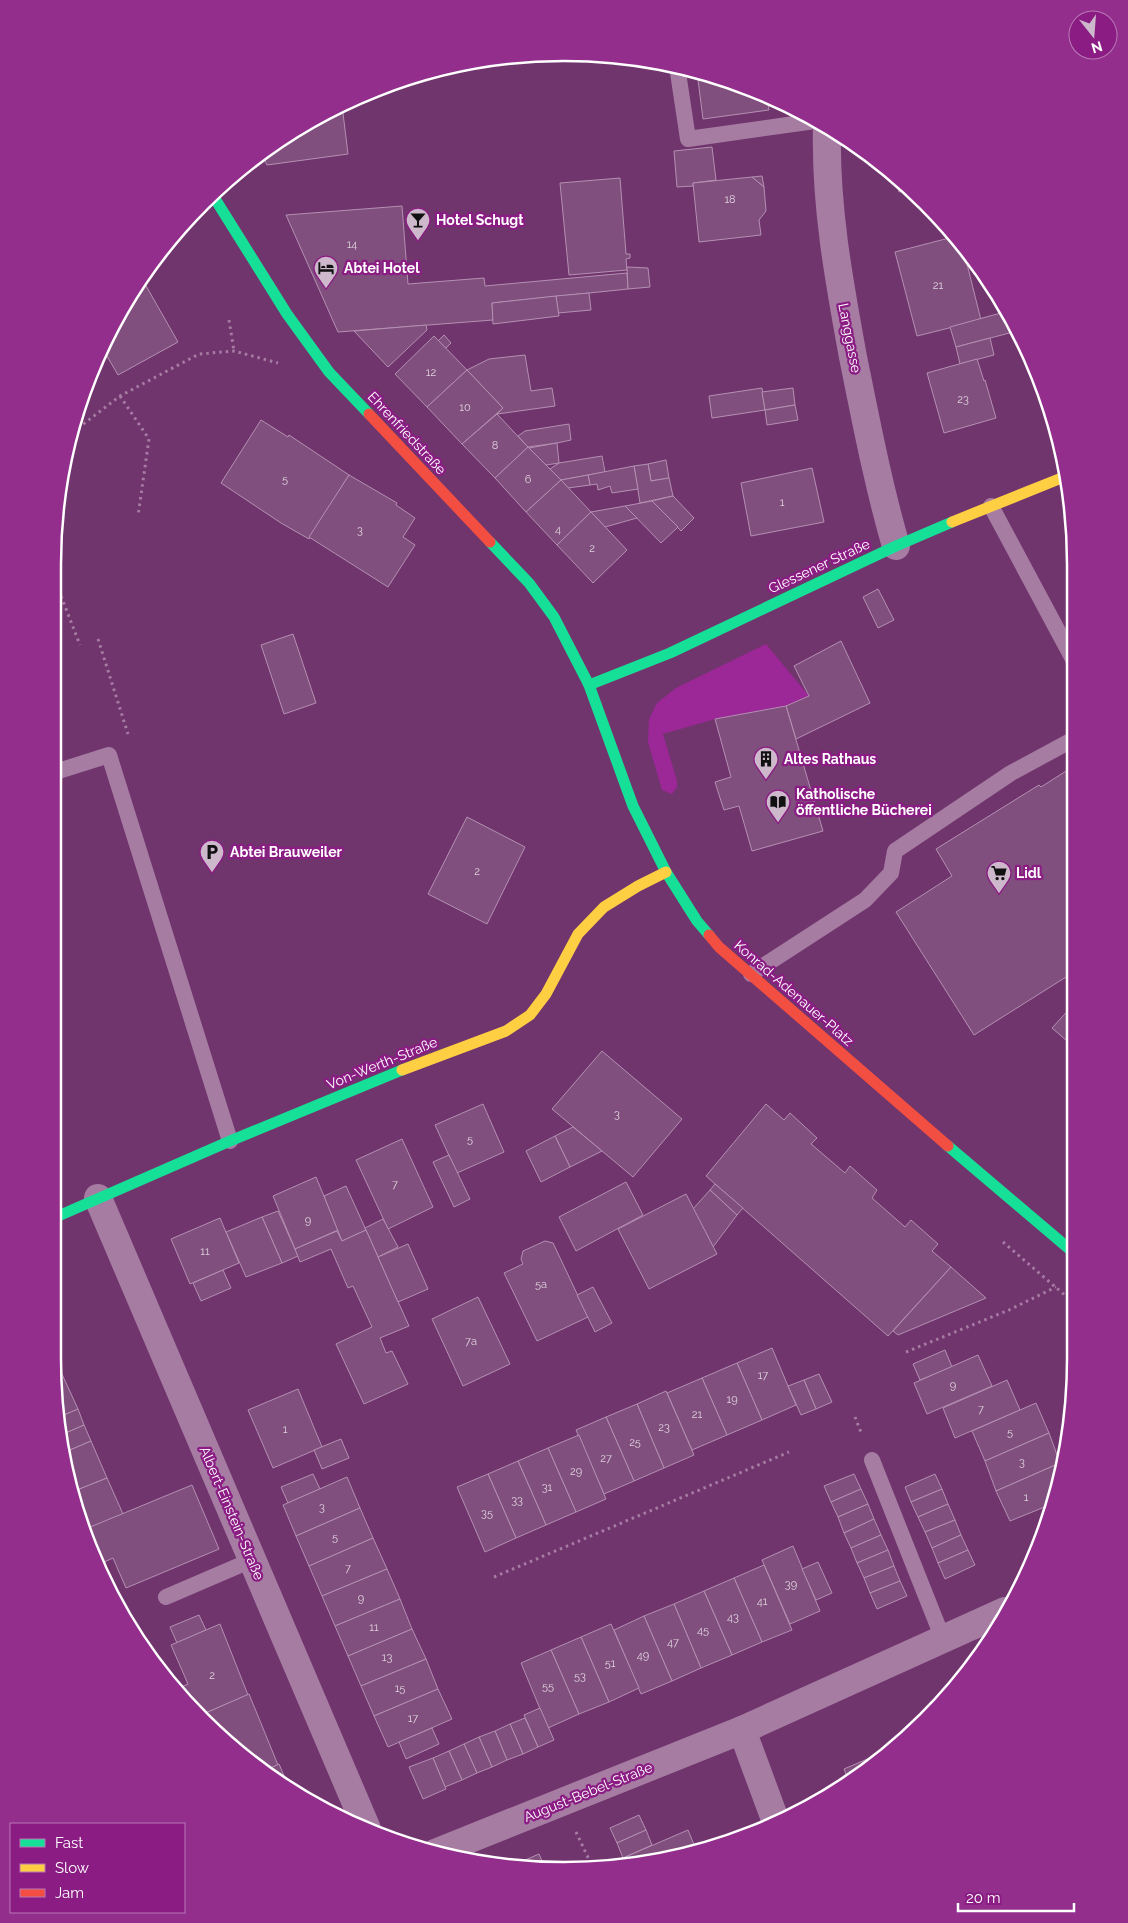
<svg xmlns="http://www.w3.org/2000/svg" width="1128" height="1923" viewBox="0 0 1128 1923" font-family="Raleway,sans-serif">
	<style>
		.green { fill: #9c2797 }
		.building { fill: #804f7d; stroke: #b490b2 }
		.lines { fill: none; stroke-linecap: round; stroke-linejoin: round }
		.path { stroke: #a67ca3; stroke-width: 3; stroke-dasharray: 2.5 4; stroke-linecap: butt }
		.lane { stroke: #a67ca3; stroke-width: 16 }
		.street { stroke: #a67ca3; stroke-width: 28 }
		.fast { stroke: #16e098; stroke-width: 11 }
		.slow { stroke: #ffcf43; stroke-width: 11 }
		.jam { stroke: #f24e42; stroke-width: 11 }
		.labels { text-anchor: middle; stroke-width: 4.5; stroke-linejoin: round; paint-order: stroke }
		.number-label { font-size: 11px; fill: #dfd3de }
		.poi-label { font-size: 14px; font-weight: bold; fill: #fff; stroke: #8a1c83; text-anchor: start }
		.street-label { font-size: 14px; fill: #fff; stroke: #8a1c83 }
		.rim { fill: none; stroke: #fff; stroke-width: 2.5 }
	</style>
	<rect width="100%" height="100%" fill="#71356d"/>
	<polygon class="green" points="766,644 809,696 786,706 715,719 663,734 677,781 677,787 672,794 662,790 648,742 649,719 657,703 676,688"/>
	<g class="building">
		<polygon points="697,72 759,91 767,96 769,110 703,119"/>
		<polygon points="342,105 348,154 267,165 261,154 280,139"/>
		<polygon points="712,147 716,180 693,183 693,186 677,187 674,151"/>
		<polygon points="762,176 764,187 752,177"/>
		<polygon points="752,177 764,187 766,211 759,220 761,235 699,242 693,183"/>
		<polygon points="620,178 626,254 630,254 630,258 626,259 627,270 569,275 560,183"/>
		<polygon points="896,178 910,190 899,192"/>
		<polygon points="402,206 408,284 484,278 485,286 627,273 628,289 492,303 493,320 338,332 286,215"/>
		<polygon points="953,237 964,252 981,320 917,336 895,252"/>
		<polygon points="627,267 648,268 650,287 628,289"/>
		<polygon points="141,277 178,342 118,375 104,351"/>
		<polygon points="589,293 591,310 558,313 556,296"/>
		<polygon points="556,296 559,316 493,324 492,303"/>
		<polygon points="1008,311 1017,331 956,347 950,327"/>
		<polygon points="426,325 427,330 388,367 354,331"/>
		<polygon points="444,335 451,343 446,348 438,341"/>
		<polygon points="434,336 467,370 427,407 395,374"/>
		<polygon points="990,338 994,355 960,364 956,347"/>
		<polygon points="525,355 531,391 552,388 555,406 497,414 503,408 467,370 489,359"/>
		<polygon points="977,359 984,381 985,380 996,418 944,433 927,373"/>
		<polygon points="467,370 503,408 462,444 427,407"/>
		<polygon points="762,388 765,410 712,418 709,396"/>
		<polygon points="793,388 795,405 765,410 762,392"/>
		<polygon points="795,405 798,420 767,425 765,410"/>
		<polygon points="497,414 528,447 495,478 462,444"/>
		<polygon points="261,420 288,437 289,435 349,475 309,539 281,523 221,483"/>
		<polygon points="569,424 571,440 557,443 528,447 518,436 525,431"/>
		<polygon points="557,443 559,463 546,465 529,448"/>
		<polygon points="528,447 561,480 526,512 495,478"/>
		<polygon points="602,456 605,472 561,480 550,469 559,463"/>
		<polygon points="666,460 669,478 651,481 648,464"/>
		<polygon points="648,464 651,481 669,478 673,496 640,503 634,466"/>
		<polygon points="634,466 638,489 612,493 610,486 598,490 597,484 590,485 588,475"/>
		<polygon points="812,468 824,522 751,536 741,483"/>
		<polygon points="349,475 397,503 396,505 415,518 403,537 415,545 388,587 309,537"/>
		<polygon points="588,475 590,485 568,488 561,480"/>
		<polygon points="561,480 591,512 557,545 526,512"/>
		<polygon points="673,496 694,518 681,531 652,501"/>
		<polygon points="652,501 678,527 661,543 625,506"/>
		<polygon points="625,506 637,518 605,527 591,512"/>
		<polygon points="591,512 627,550 593,583 557,545"/>
		<polygon points="878,589 894,620 878,628 863,597"/>
		<polygon points="293,634 316,703 284,714 261,645"/>
		<polygon points="841,641 870,703 796,739 786,706 809,696 794,666"/>
		<polygon points="786,706 823,831 752,851 739,806 724,810 720,798 715,782 731,777 715,719"/>
		<polygon points="1074,766 1074,972 974,1035 896,912 952,876 936,849 1039,785 1041,787"/>
		<polygon points="467,817 525,847 487,924 428,894"/>
		<polygon points="1074,1004 1074,1047 1052,1028"/>
		<polygon points="602,1051 682,1119 633,1177 552,1109"/>
		<polygon points="483,1104 504,1152 457,1173 435,1125"/>
		<polygon points="766,1104 784,1120 790,1113 817,1138 811,1144 845,1173 850,1166 877,1190 872,1198 905,1227 911,1220 938,1244 932,1251 951,1267 888,1336 706,1176"/>
		<polygon points="573,1127 602,1151 570,1167 555,1136"/>
		<polygon points="555,1136 570,1167 541,1182 526,1151"/>
		<polygon points="402,1139 433,1207 388,1229 356,1160"/>
		<polygon points="449,1155 470,1199 454,1207 433,1162"/>
		<polygon points="316,1177 338,1230 295,1249 273,1196"/>
		<polygon points="626,1182 643,1215 576,1251 559,1217"/>
		<polygon points="715,1184 743,1208 737,1215 710,1190"/>
		<polygon points="346,1186 366,1230 342,1241 324,1196"/>
		<polygon points="710,1190 737,1215 713,1247 693,1209"/>
		<polygon points="686,1194 717,1254 649,1289 618,1229"/>
		<polygon points="278,1211 298,1256 282,1263 262,1217"/>
		<polygon points="262,1217 282,1263 246,1277 226,1232"/>
		<polygon points="220,1218 239,1263 190,1284 171,1239"/>
		<polygon points="383,1219 398,1247 378,1257 365,1228"/>
		<polygon points="366,1230 409,1326 380,1338 386,1353 392,1351 408,1384 364,1404 336,1344 372,1327 353,1286 348,1288 331,1249 300,1262 295,1249 337,1231 342,1241"/>
		<polygon points="545,1241 553,1243 588,1317 537,1341 504,1273 523,1264 521,1259 523,1251"/>
		<polygon points="408,1244 428,1289 398,1302 378,1257"/>
		<polygon points="951,1267 986,1298 898,1335 893,1331"/>
		<polygon points="223,1270 231,1288 201,1301 193,1283"/>
		<polygon points="593,1287 612,1323 595,1332 577,1295"/>
		<polygon points="478,1297 510,1364 463,1386 432,1319"/>
		<polygon points="772,1348 796,1405 762,1420 737,1363"/>
		<polygon points="945,1350 952,1367 920,1380 913,1364"/>
		<polygon points="978,1355 992,1386 927,1414 914,1383"/>
		<polygon points="737,1363 762,1420 727,1435 702,1378"/>
		<polygon points="61,1372 78,1409 57,1418 57,1374"/>
		<polygon points="819,1374 832,1402 816,1409 804,1380"/>
		<polygon points="702,1378 727,1435 692,1450 667,1393"/>
		<polygon points="804,1380 816,1409 801,1415 788,1386"/>
		<polygon points="1007,1380 1020,1410 955,1438 943,1408"/>
		<polygon points="298,1389 322,1447 273,1468 248,1410"/>
		<polygon points="666,1391 694,1455 664,1468 637,1404"/>
		<polygon points="1036,1403 1049,1433 985,1461 972,1431"/>
		<polygon points="637,1404 664,1468 634,1481 606,1417"/>
		<polygon points="78,1409 84,1425 59,1436 57,1418"/>
		<polygon points="606,1417 634,1481 604,1494 576,1430"/>
		<polygon points="84,1425 91,1441 63,1453 59,1436"/>
		<polygon points="1049,1433 1060,1463 996,1491 985,1461"/>
		<polygon points="579,1435 606,1499 576,1512 548,1448"/>
		<polygon points="341,1439 349,1458 322,1469 314,1450"/>
		<polygon points="91,1441 107,1478 72,1492 63,1453"/>
		<polygon points="548,1448 576,1512 546,1525 518,1461"/>
		<polygon points="518,1461 546,1525 516,1538 488,1474"/>
		<polygon points="1060,1463 1052,1504 1010,1521 996,1491"/>
		<polygon points="313,1474 320,1489 288,1503 281,1487"/>
		<polygon points="488,1474 516,1538 485,1552 457,1487"/>
		<polygon points="854,1474 861,1489 831,1502 824,1486"/>
		<polygon points="935,1474 942,1489 911,1502 905,1487"/>
		<polygon points="347,1477 360,1508 296,1536 283,1505"/>
		<polygon points="107,1478 123,1514 83,1531 72,1492"/>
		<polygon points="192,1485 219,1549 126,1588 113,1558 98,1565 83,1530"/>
		<polygon points="861,1489 868,1504 838,1517 831,1502"/>
		<polygon points="942,1489 948,1504 918,1517 911,1502"/>
		<polygon points="868,1504 874,1519 844,1533 838,1517"/>
		<polygon points="948,1504 955,1520 925,1532 918,1517"/>
		<polygon points="360,1508 373,1538 309,1566 296,1536"/>
		<polygon points="874,1519 881,1535 851,1548 844,1533"/>
		<polygon points="955,1520 961,1535 932,1548 925,1532"/>
		<polygon points="881,1535 888,1550 857,1563 851,1548"/>
		<polygon points="961,1535 968,1550 938,1563 932,1548"/>
		<polygon points="373,1538 387,1569 322,1596 309,1566"/>
		<polygon points="793,1546 820,1611 790,1624 762,1560"/>
		<polygon points="888,1550 894,1566 864,1578 857,1563"/>
		<polygon points="968,1550 975,1565 945,1579 938,1563"/>
		<polygon points="818,1562 832,1593 816,1600 802,1569"/>
		<polygon points="764,1565 792,1630 762,1642 734,1578"/>
		<polygon points="894,1566 900,1581 870,1593 864,1578"/>
		<polygon points="387,1569 400,1599 335,1626 322,1596"/>
		<polygon points="734,1578 762,1642 732,1655 704,1591"/>
		<polygon points="900,1581 907,1596 877,1609 870,1593"/>
		<polygon points="704,1591 732,1655 701,1668 674,1604"/>
		<polygon points="400,1599 412,1629 348,1656 335,1626"/>
		<polygon points="674,1604 701,1668 672,1681 644,1616"/>
		<polygon points="199,1615 206,1630 177,1643 170,1627"/>
		<polygon points="644,1616 672,1681 641,1694 614,1630"/>
		<polygon points="220,1624 248,1695 198,1716 175,1690 188,1684 171,1645"/>
		<polygon points="611,1624 639,1688 609,1702 581,1637"/>
		<polygon points="412,1629 426,1659 361,1686 348,1656"/>
		<polygon points="581,1637 609,1702 579,1714 551,1650"/>
		<polygon points="551,1650 579,1714 548,1728 521,1663"/>
		<polygon points="426,1659 438,1689 374,1716 361,1686"/>
		<polygon points="438,1689 452,1719 388,1747 374,1716"/>
		<polygon points="249,1694 278,1765 264,1771 204,1722 201,1715"/>
		<polygon points="540,1708 554,1740 538,1747 524,1715"/>
		<polygon points="525,1718 538,1747 523,1754 510,1724"/>
		<polygon points="510,1724 523,1754 507,1760 495,1731"/>
		<polygon points="432,1728 439,1744 406,1759 399,1742"/>
		<polygon points="495,1731 507,1760 492,1767 479,1737"/>
		<polygon points="479,1737 492,1767 477,1773 464,1744"/>
		<polygon points="464,1744 477,1773 462,1780 449,1751"/>
		<polygon points="449,1751 462,1780 445,1787 433,1758"/>
		<polygon points="872,1757 876,1764 849,1782 844,1769"/>
		<polygon points="433,1758 446,1789 423,1799 409,1767"/>
		<polygon points="279,1764 290,1790 264,1771"/>
		<polygon points="639,1815 646,1830 617,1843 610,1828"/>
		<polygon points="646,1830 652,1845 623,1858 617,1843"/>
		<polygon points="688,1830 697,1852 664,1861 626,1864 623,1858"/>
		<polygon points="539,1854 545,1868 516,1864"/>
	</g>
	<g class="lines">
		<g class="path">
			<polyline points="229,320 234,351"/>
			<polyline points="120,396 149,439 138,516"/>
			<polyline points="73,432 120,396 199,354 234,351 278,363"/>
			<polyline points="54,578 80,645"/>
			<polyline points="98,639 128,734"/>
			<polyline points="1003,1242 1074,1303"/>
			<polyline points="906,1352 1009,1310 1056,1287"/>
			<polyline points="855,1417 862,1435"/>
			<polyline points="494,1577 789,1452"/>
			<polyline points="576,1832 593,1868"/>
		</g>
		<g class="lane">
			<polyline points="677,66 688,139 815,121"/>
			<polyline points="991,506 1074,661"/>
			<polyline points="55,772 109,755 230,1141"/>
			<polyline points="751,974 865,900 891,873 895,851 1011,773 1074,739"/>
			<polyline points="872,1460 943,1639"/>
			<polyline points="166,1597 252,1560"/>
		</g>
		<g class="street">
			<path d="M827,127C825,205 839,281 853,357C866,421 878,484 896,546"/>
			<polyline points="98,1198 367,1829"/>
			<polyline points="742,1730 776,1822"/>
			<polyline points="435,1853 742,1730 1005,1611"/>
		</g>
		<g class="fast">
			<polyline points="212,194 287,314 329,372 369,414"/>
			<polyline points="490,542 529,583 554,617 589,685 633,806 666,872 697,921 709,935"/>
			<polyline points="589,685 670,653 896,546 952,522"/>
			<polyline points="948,1146 1074,1253"/>
			<polyline points="56,1217 230,1141 402,1070"/>
		</g>
		<g class="slow">
			<polyline points="952,522 1064,477"/>
			<polyline points="402,1070 506,1031 530,1015 546,994 578,934 604,907 638,886 666,872"/>
		</g>
		<g class="jam">
			<polyline points="369,414 490,542"/>
			<polyline points="709,935 719,947 948,1146"/>
		</g>
	</g>
	<defs>
		<symbol id="bar-pin" viewBox="-11 -11 22 30"><path d="M0 17L-7.5 6A9.5 9.5 0 1 1 7.5 6Z" fill="#cdb8cc" stroke="#8a1c83"/><path d="M-6-5H6L.8 .8V4.5H3.5V6h-7V4.5H-.8V.8Z" fill="#111"/></symbol>
		<symbol id="hotel-pin" viewBox="-11 -11 22 30"><path d="M0 17L-7.5 6A9.5 9.5 0 1 1 7.5 6Z" fill="#cdb8cc" stroke="#8a1c83"/><path d="M-6-4.5h1.5V1H6V5H4.5V3h-9V5H-6ZM-4 0a1.8 1.8 0 1 1 3.6 0ZM.5 0V-2.5h3Q6-2.5 6 0Z" fill="#111"/></symbol>
		<symbol id="building-pin" viewBox="-11 -11 22 30"><path d="M0 17L-7.5 6A9.5 9.5 0 1 1 7.5 6Z" fill="#cdb8cc" stroke="#8a1c83"/><path d="M-4-6H4V6H1V3H-1V6H-4ZM-2.5-4.3h1.7v1.8h-1.7ZM.8-4.3h1.7v1.8H.8ZM-2.5-1h1.7V.8h-1.7ZM.8-1h1.7V.8H.8Z" fill="#111"/></symbol>
		<symbol id="library-pin" viewBox="-11 -11 22 30"><path d="M0 17L-7.5 6A9.5 9.5 0 1 1 7.5 6Z" fill="#cdb8cc" stroke="#8a1c83"/><path d="M-6-4Q-3-5.5-.7-3.5V5Q-3 3-6 4ZM6-4Q3-5.5 .7-3.5V5Q3 3 6 4Z" fill="#111"/></symbol>
		<symbol id="parking-pin" viewBox="-11 -11 22 30"><path d="M0 17L-7.5 6A9.5 9.5 0 1 1 7.5 6Z" fill="#cdb8cc" stroke="#8a1c83"/><path d="M-3.5-5.5H1a3.5 3.5 0 0 1 0 7H-1V5.5H-3.5ZM-1-3.4V-.6H.8a1.4 1.4 0 0 0 0-2.8Z" fill="#111"/></symbol>
		<symbol id="supermarket-pin" viewBox="-11 -11 22 30"><path d="M0 17L-7.5 6A9.5 9.5 0 1 1 7.5 6Z" fill="#cdb8cc" stroke="#8a1c83"/><path d="M-6-5.5h2.5l.6 2H6L4.5 2H-2.5L-4.4-4H-6ZM-1.5 3.2a1.3 1.3 0 1 0 .1 0ZM3 3.2a1.3 1.3 0 1 0 .1 0Z" fill="#111"/></symbol>
	</defs>
	<g fill-rule="evenodd">
		<use href="#bar-pin" x="404" y="206" width="28" height="38"/>
		<use href="#hotel-pin" x="312" y="254" width="28" height="38"/>
		<use href="#building-pin" x="752" y="745" width="28" height="38"/>
		<use href="#library-pin" x="764" y="788" width="28" height="38"/>
		<use href="#parking-pin" x="198" y="838" width="28" height="38"/>
		<use href="#supermarket-pin" x="985" y="859" width="28" height="38"/>
	</g>
	<g class="labels">
		<g class="number-label">
			<text x="730" y="203">18</text>
			<text x="352" y="248">14</text>
			<text x="938" y="289">21</text>
			<text x="431" y="376">12</text>
			<text x="963" y="403">23</text>
			<text x="465" y="411">10</text>
			<text x="495" y="449">8</text>
			<text x="285" y="483">5</text>
			<text x="528" y="483">6</text>
			<text x="782" y="506">1</text>
			<text x="558" y="533">4</text>
			<text x="360" y="534">3</text>
			<text x="592" y="552">2</text>
			<text x="477" y="875">2</text>
			<text x="617" y="1118">3</text>
			<text x="470" y="1143">5</text>
			<text x="395" y="1188">7</text>
			<text x="308" y="1224">9</text>
			<text x="205" y="1255">11</text>
			<text x="541" y="1288">5a</text>
			<text x="471" y="1345">7a</text>
			<text x="763" y="1379">17</text>
			<text x="953" y="1389">9</text>
			<text x="732" y="1403">19</text>
			<text x="981" y="1413">7</text>
			<text x="697" y="1418">21</text>
			<text x="664" y="1431">23</text>
			<text x="285" y="1433">1</text>
			<text x="1010" y="1436">5</text>
			<text x="635" y="1446">25</text>
			<text x="606" y="1462">27</text>
			<text x="1022" y="1466">3</text>
			<text x="576" y="1475">29</text>
			<text x="547" y="1491">31</text>
			<text x="1026" y="1501">1</text>
			<text x="517" y="1504">33</text>
			<text x="322" y="1511">3</text>
			<text x="487" y="1517">35</text>
			<text x="335" y="1541">5</text>
			<text x="348" y="1572">7</text>
			<text x="791" y="1588">39</text>
			<text x="361" y="1602">9</text>
			<text x="762" y="1605">41</text>
			<text x="733" y="1621">43</text>
			<text x="374" y="1631">11</text>
			<text x="703" y="1634">45</text>
			<text x="673" y="1646">47</text>
			<text x="643" y="1659">49</text>
			<text x="387" y="1661">13</text>
			<text x="610" y="1667">51</text>
			<text x="212" y="1679">2</text>
			<text x="580" y="1680">53</text>
			<text x="548" y="1690">55</text>
			<text x="400" y="1692">15</text>
			<text x="413" y="1722">17</text>
		</g>
		<g class="poi-label">
			<text x="436" y="225">Hotel Schugt</text>
			<text x="344" y="273">Abtei Hotel</text>
			<text x="784" y="764">Altes Rathaus</text>
			<text x="796" y="799">Katholische<tspan x="796" dy="16">öffentliche Bücherei</tspan></text>
			<text x="230" y="857">Abtei Brauweiler</text>
			<text x="1016" y="878">Lidl</text>
		</g>
		<g class="street-label">
			<text transform="translate(850 338) rotate(79)" y="5">Langgasse</text>
			<text transform="translate(407 433) rotate(47)" y="5">Ehrenfriedstraße</text>
			<text transform="translate(819 566) rotate(-25)" y="5">Glessener Straße</text>
			<text transform="translate(794 993) rotate(41)" y="5">Konrad-Adenauer-Platz</text>
			<text transform="translate(382 1063) rotate(-22)" y="5">Von-Werth-Straße</text>
			<text transform="translate(232 1513) rotate(67)" y="5">Albert-Einstein-Straße</text>
			<text transform="translate(588 1792) rotate(-22)" y="5">August-Bebel-Straße</text>
		</g>
	</g>
	<path d="M0 0H1128V1923H0ZM564 61H564A503 503 0 0 1 1067 564V1359A503 503 0 0 1 564 1862H564A503 503 0 0 1 61 1359V564A503 503 0 0 1 564 61Z" fill="#932e8d" fill-rule="evenodd"/>
	<path class="rim" d="M564 61H564A503 503 0 0 1 1067 564V1359A503 503 0 0 1 564 1862H564A503 503 0 0 1 61 1359V564A503 503 0 0 1 564 61Z"/>
	<rect x="10" y="1823" width="175" height="90" fill="#8a1c83" stroke="#b977b5"/>
	<rect x="20" y="1839" width="25" height="8" fill="#16e098" stroke="#b977b5"/>
	<text x="55" y="1848" font-size="15" fill="#ffffff">Fast</text>
	<rect x="20" y="1864" width="25" height="8" fill="#ffcf43" stroke="#b977b5"/>
	<text x="55" y="1873" font-size="15" fill="#ffffff">Slow</text>
	<rect x="20" y="1889" width="25" height="8" fill="#f24e42" stroke="#b977b5"/>
	<text x="55" y="1898" font-size="15" fill="#ffffff">Jam</text>
	<g transform="translate(1093 35) rotate(163)"><circle r="24" fill="#8a1c83" stroke="#b977b5"/>
	<path d="M0-4L9 19L0 12L-9 19Z" fill="#cdb8cc"/>
	<text y="-8" font-size="14" font-weight="bold" text-anchor="middle" fill="#ffffff">N</text>
	</g>
	<path d="M958 1903v8h116v-8" fill="none" stroke="#ffffff" stroke-width="2.5"/>
	<text x="966" y="1903" font-size="15" fill="#ffffff" stroke="#8a1c83" stroke-width="4" paint-order="stroke">20 m</text>
</svg>
